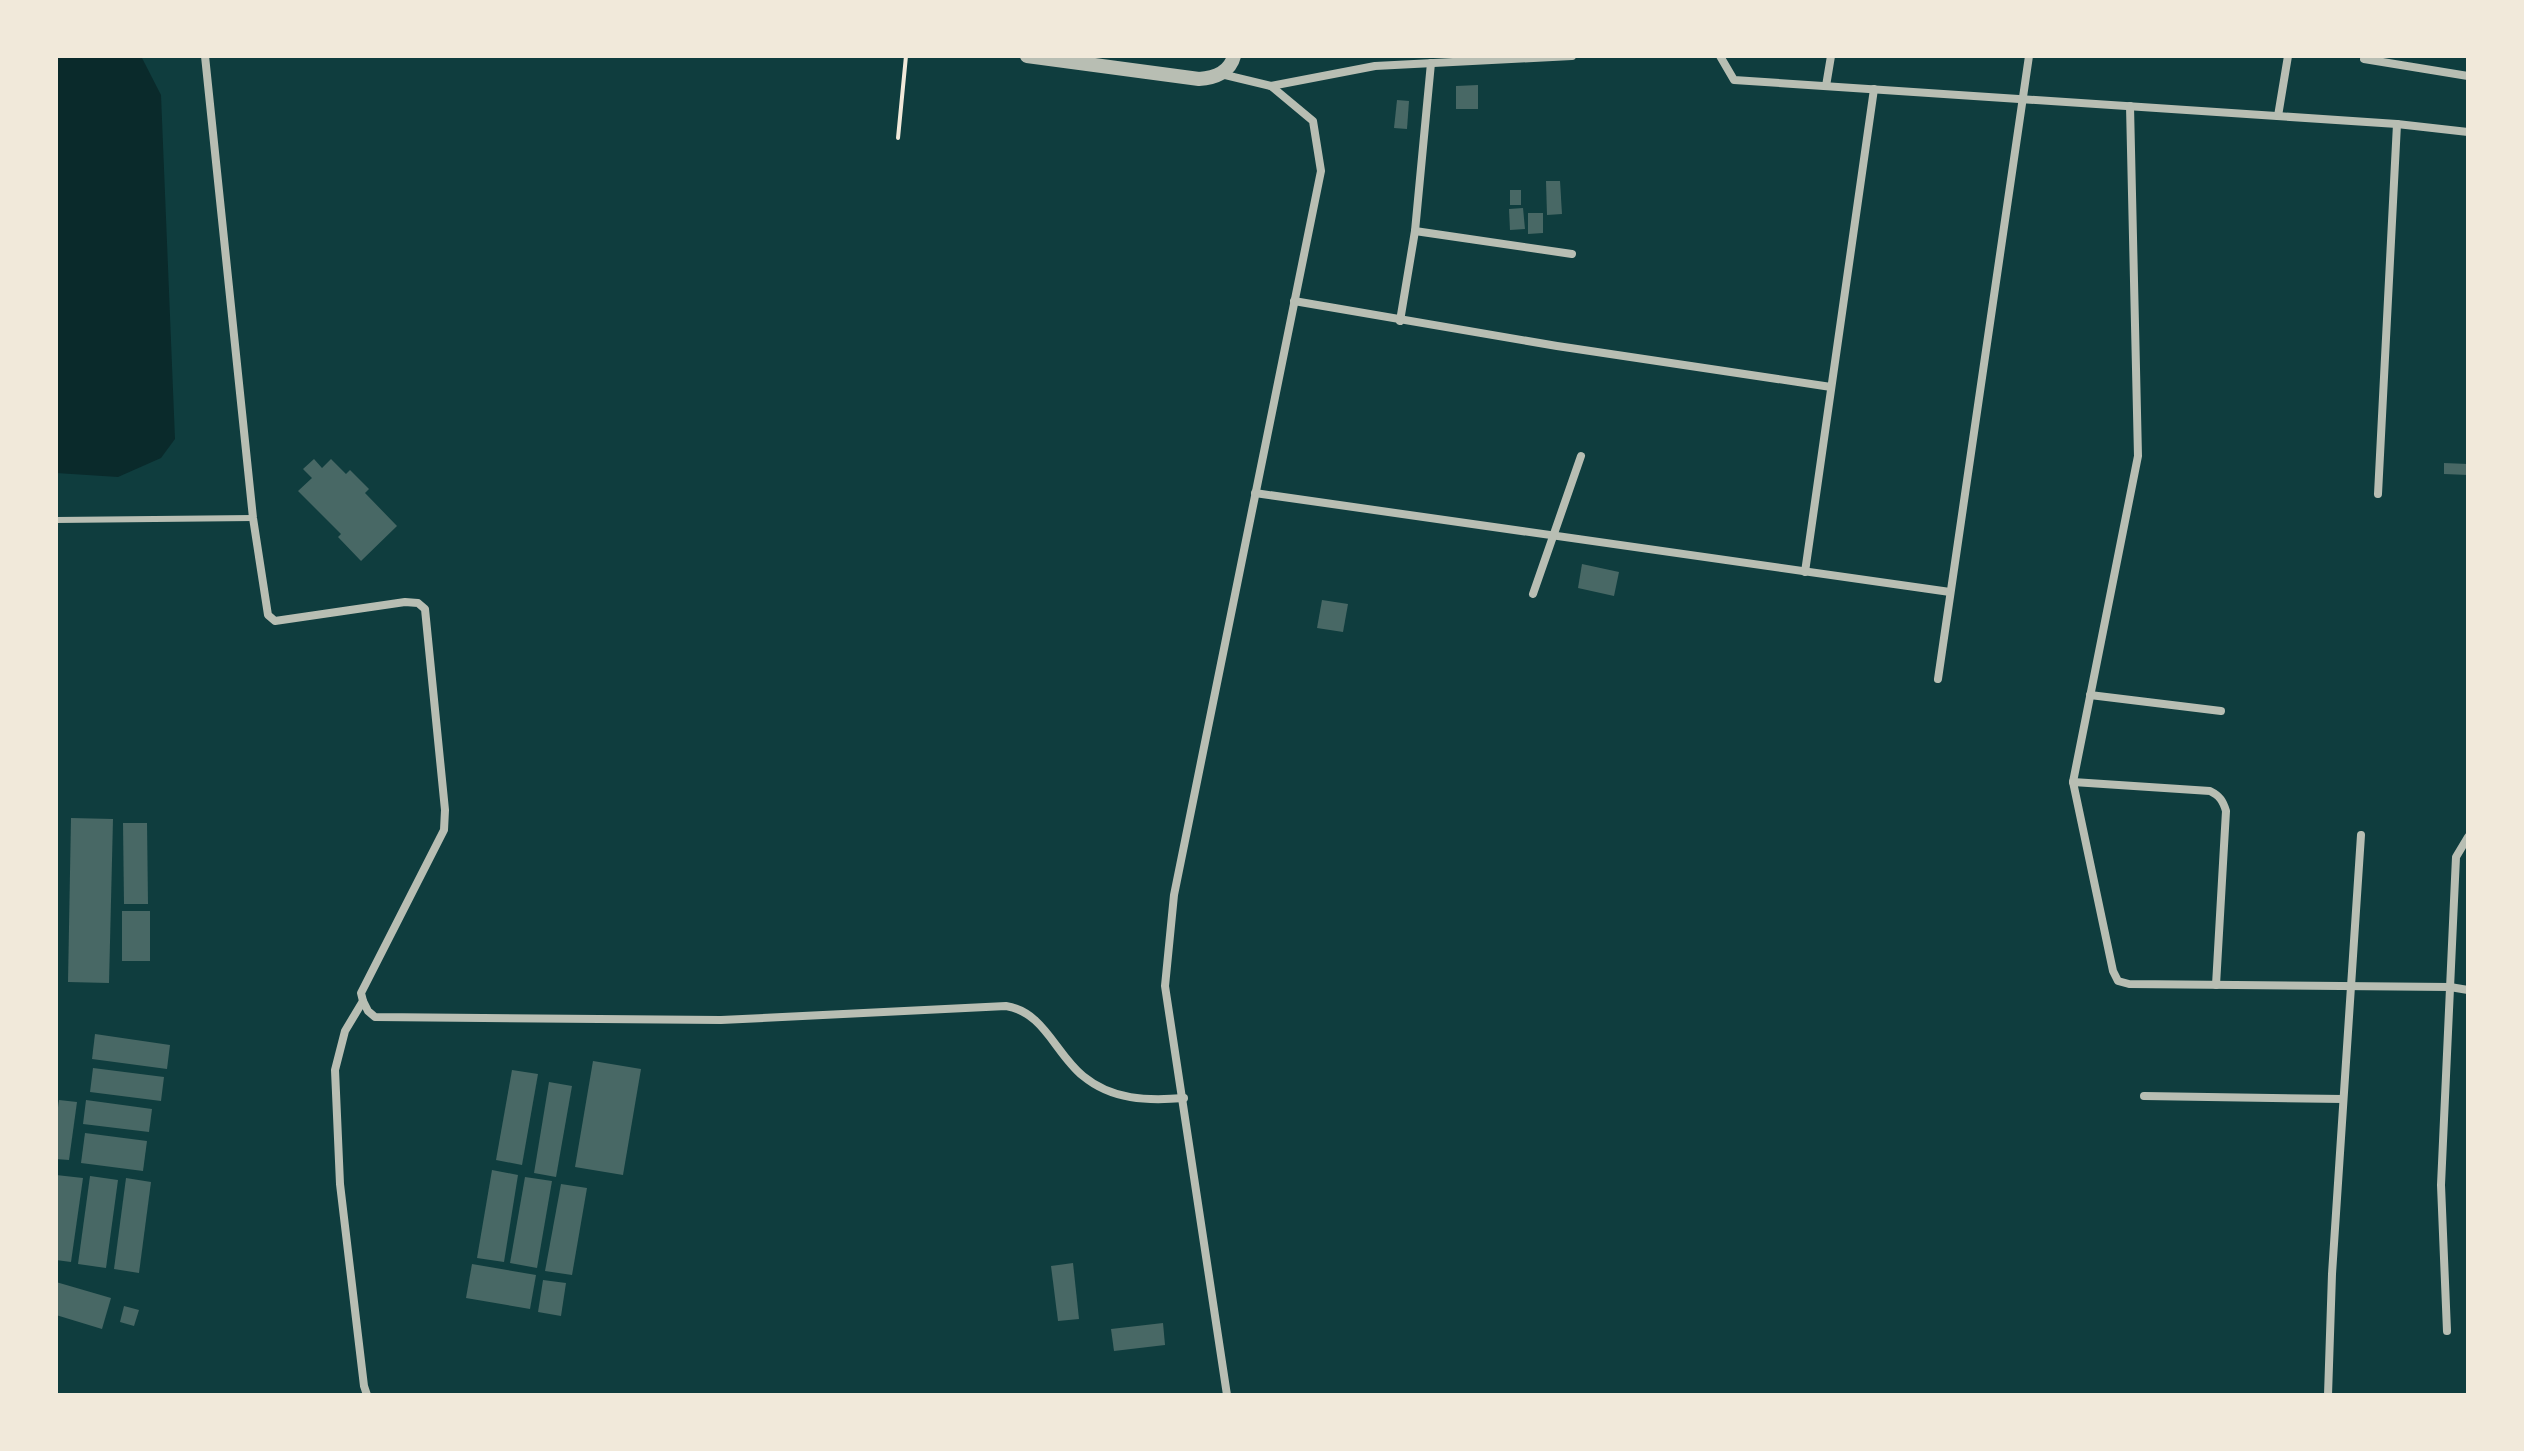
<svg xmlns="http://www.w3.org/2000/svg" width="2524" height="1451" viewBox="0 0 2524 1451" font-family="'DM Sans',sans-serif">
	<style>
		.water { fill: #0a2a2b }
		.building { fill: #486865 }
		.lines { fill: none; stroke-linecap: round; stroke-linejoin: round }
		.path { stroke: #f1e9da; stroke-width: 4 }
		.service { stroke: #b8beb3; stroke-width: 6 }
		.minor { stroke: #b8beb3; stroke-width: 8 }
		.tertiary { stroke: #b8beb3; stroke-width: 14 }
	</style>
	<rect width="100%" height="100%" fill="#0f3d3e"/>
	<polygon class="water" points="56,56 141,56 161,95 175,439 161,458 118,477 56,473"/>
	<g class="building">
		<polygon points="1478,85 1478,109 1456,109 1456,86"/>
		<polygon points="1397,100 1409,101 1407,129 1394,128"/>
		<polygon points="1546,181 1560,181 1562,214 1547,215"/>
		<rect x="1510" y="190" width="11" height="15"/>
		<polygon points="1523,208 1525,229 1510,230 1509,209"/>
		<polygon points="1528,213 1543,213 1543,233 1528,234"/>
		<polygon points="314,459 322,468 331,459 346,474 350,470 369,489 365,493 397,526 361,561 338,537 341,534 298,491 312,478 303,469"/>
		<polygon points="2444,463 2468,464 2468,475 2444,474"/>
		<polygon points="1582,564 1619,572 1614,596 1578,588"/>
		<polygon points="1322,600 1348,604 1343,632 1317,628"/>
		<polygon points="71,818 113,819 109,983 68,982"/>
		<polygon points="123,823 147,823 148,904 124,904"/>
		<rect x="122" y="911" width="28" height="50"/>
		<polygon points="95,1034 170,1045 167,1069 92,1059"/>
		<polygon points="593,1061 641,1069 623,1175 575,1167"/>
		<polygon points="93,1068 164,1077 161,1101 90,1092"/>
		<polygon points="512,1070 538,1074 522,1165 496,1160"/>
		<polygon points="549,1082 572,1086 556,1177 534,1173"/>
		<polygon points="59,1100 77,1102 69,1160 56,1159 56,1122"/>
		<polygon points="86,1100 152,1109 149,1132 83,1124"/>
		<polygon points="85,1133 147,1141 143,1171 81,1163"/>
		<polygon points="492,1170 518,1175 504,1262 477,1258"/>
		<polygon points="56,1175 83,1178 71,1262 56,1260"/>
		<polygon points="90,1176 118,1180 106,1268 78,1264"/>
		<polygon points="525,1177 552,1181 537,1268 510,1263"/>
		<polygon points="126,1178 151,1182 139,1273 114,1269"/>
		<polygon points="561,1184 587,1188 572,1275 545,1271"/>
		<polygon points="1073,1263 1079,1319 1058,1321 1051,1266"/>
		<polygon points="472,1264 536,1275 530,1309 466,1298"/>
		<polygon points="543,1280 566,1283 561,1316 538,1312"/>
		<polygon points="56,1282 111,1298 102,1329 56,1315"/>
		<polygon points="124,1306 139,1310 134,1326 120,1322"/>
		<polygon points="1163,1323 1165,1345 1114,1351 1111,1329"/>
	</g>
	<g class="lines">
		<polyline class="path" points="898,138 906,56"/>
		<polyline class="service" points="56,520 253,518"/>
		<g class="minor">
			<polyline points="205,56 253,518 268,615 275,621 405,602 418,603 425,609 445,810 444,830 361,993 363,1001 345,1031 335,1070 340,1184 364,1386 367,1395"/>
			<polyline points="1720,56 1734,80 2397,124 2468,132"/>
			<polyline points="2364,59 2468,76"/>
			<polyline points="1221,74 1271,86 1313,121 1321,171 1174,895 1165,986 1227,1395"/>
			<polyline points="1271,86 1375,66 1572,56"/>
			<polyline points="1826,86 1831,56"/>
			<polyline points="2130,106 2138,456 2073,782 2113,971 2118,981 2129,984 2450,987 2468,990"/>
			<polyline points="2278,116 2288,56"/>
			<polyline points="1415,231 1572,254"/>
			<polyline points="1294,301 1557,346 1831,387"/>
			<polyline points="1400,321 1415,231 1431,63"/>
			<polyline points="1255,493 1950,592"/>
			<polyline points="2378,494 2397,124"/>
			<polyline points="1805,572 1874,89"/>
			<polyline points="1533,594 1581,456"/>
			<polyline points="1938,679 2029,56"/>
			<polyline points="2090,695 2221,711"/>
			<path d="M2073,782L2210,791C2220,796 2223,801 2226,811L2216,985"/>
			<path d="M363,1001L368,1011L375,1017L721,1020L1006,1006C1044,1012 1055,1053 1083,1076C1112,1100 1147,1101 1184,1098"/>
			<polyline points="2144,1096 2343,1099"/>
			<polyline points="2447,1331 2441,1185 2456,857 2468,837"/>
			<polyline points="2328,1395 2332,1274 2361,835"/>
		</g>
		<path class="tertiary" d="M1027,56L1199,79C1215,78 1230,72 1234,56"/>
	</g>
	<rect width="2524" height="1451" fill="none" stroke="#f1e9da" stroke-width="116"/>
</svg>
